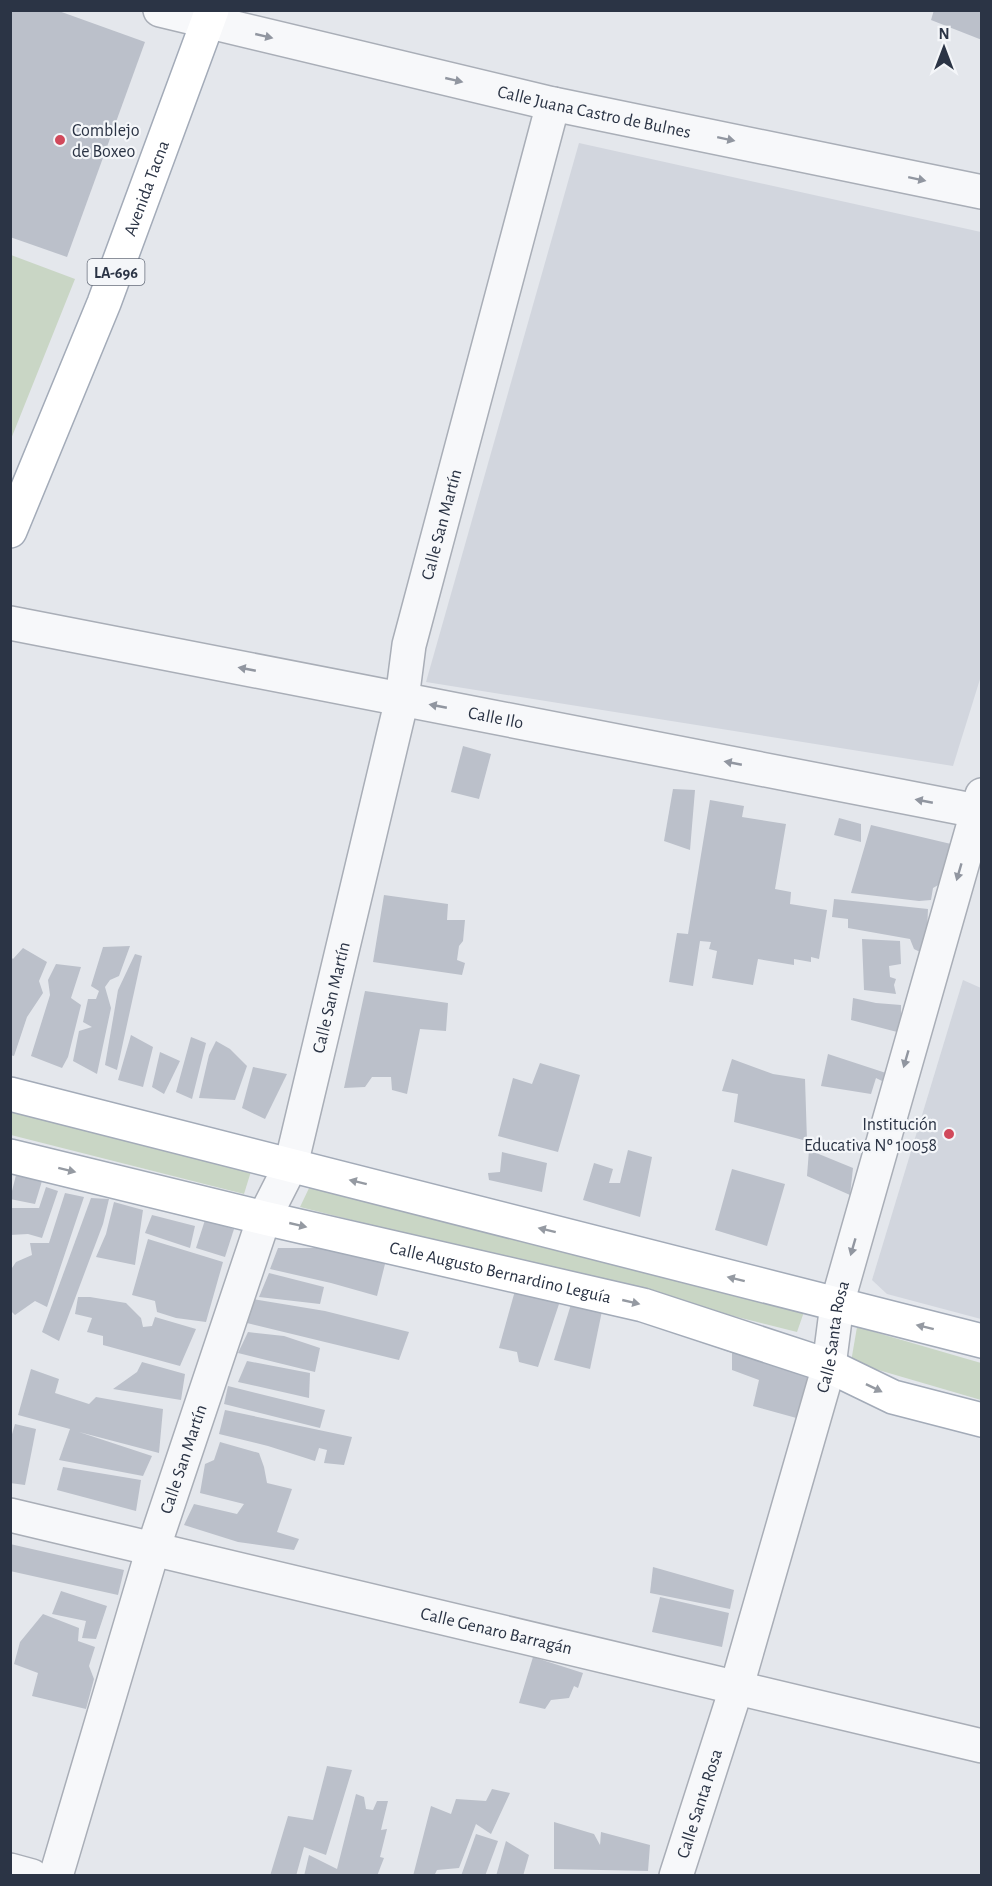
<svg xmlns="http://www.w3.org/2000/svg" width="992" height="1886" viewBox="0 0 992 1886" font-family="'Alegreya Sans',sans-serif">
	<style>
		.built { fill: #d2d6de }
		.green { fill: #c9d6c5 }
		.building { fill: #bbc0ca }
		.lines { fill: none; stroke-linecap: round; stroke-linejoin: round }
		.street-casing { stroke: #a9aeb7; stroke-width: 36 }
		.primary-casing { stroke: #a3abb8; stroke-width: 36 }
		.street { stroke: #f7f8fa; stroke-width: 33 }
		.primary { stroke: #fff; stroke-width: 33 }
		.oneway { fill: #9196a0 }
		.oneway2 { fill: #959aa2 }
		.poi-dot { fill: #d1495b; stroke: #f4f6f9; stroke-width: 2 }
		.labels { text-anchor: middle; stroke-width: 4.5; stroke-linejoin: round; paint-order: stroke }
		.shield { fill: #f4f6f9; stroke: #676e7b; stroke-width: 1.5 }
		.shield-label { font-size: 16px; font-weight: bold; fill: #2b3445 }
		.street-label { font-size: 18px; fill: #2b3445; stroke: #f4f6f9 }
		.poi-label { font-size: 18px; fill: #2b3445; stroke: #f4f6f9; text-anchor: start }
	</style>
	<rect width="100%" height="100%" fill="#e4e7ec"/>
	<g class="built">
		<polygon points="579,143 981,232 981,676 953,766 426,682"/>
		<polygon points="963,980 981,988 981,1319 887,1294 872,1280"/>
	</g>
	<g class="green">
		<polygon points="11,255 75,279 11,439"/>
		<polygon points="10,1107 252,1168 244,1194 11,1135"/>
		<polygon points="311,1184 805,1309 797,1332 300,1207"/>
		<polygon points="857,1327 981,1363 981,1400 851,1362"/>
	</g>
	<g class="building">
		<polygon points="10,10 56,10 145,42 67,257 10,237"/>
		<polygon points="934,10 982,10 982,40 931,20"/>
		<polygon points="463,746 491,754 479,799 451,792"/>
		<polygon points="673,789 695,790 690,850 664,841"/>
		<polygon points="710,800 744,806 742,817 786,824 775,889 791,892 790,904 827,910 819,959 811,957 811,962 794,959 794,965 758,959 753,985 712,978 717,951 709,949 711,942 700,941 693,986 669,982 677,933 688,934"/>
		<polygon points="839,818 861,824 861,842 834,835"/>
		<polygon points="871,825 951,844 940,884 933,888 931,900 919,901 851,893"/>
		<polygon points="384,895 448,904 447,920 465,920 463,941 459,946 457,960 465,963 462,975 373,962"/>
		<polygon points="834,899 928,909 926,955 914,949 910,939 848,928 848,919 832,917"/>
		<polygon points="862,939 900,941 901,964 889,966 890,977 896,979 894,985 896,994 864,990"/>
		<polygon points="130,946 119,976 110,980 105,987 111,1008 97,1074 73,1061 79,1031 92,1027 83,1022 88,999 96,999 99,991 91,986 103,947"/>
		<polygon points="23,948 47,962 39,981 43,993 27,1017 14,1056 10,1055 10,956 13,959"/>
		<polygon points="135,954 142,956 117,1070 105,1065 118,990"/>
		<polygon points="56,964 81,967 71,998 81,1005 68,1057 62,1068 31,1056 50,995 48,980"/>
		<polygon points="365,991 448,1003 446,1031 420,1029 407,1094 392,1090 391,1077 372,1077 365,1087 344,1088"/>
		<polygon points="853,998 876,1003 901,1005 901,1033 851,1020"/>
		<polygon points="131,1035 153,1047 143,1087 118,1080"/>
		<polygon points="191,1037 206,1043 192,1099 176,1092"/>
		<polygon points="216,1041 230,1049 247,1066 235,1100 199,1098 209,1055"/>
		<polygon points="160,1052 180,1061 164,1094 152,1087"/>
		<polygon points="828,1054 886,1073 886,1083 876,1078 871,1094 821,1086"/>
		<polygon points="732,1059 773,1074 805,1079 807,1141 734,1122 738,1094 722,1091"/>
		<polygon points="540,1063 580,1075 558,1152 498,1136 513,1078 532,1084"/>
		<polygon points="253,1067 287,1074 265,1119 242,1108"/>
		<polygon points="628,1150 652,1157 640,1217 583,1200 594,1163 613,1169 609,1183 620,1183"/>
		<polygon points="809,1150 853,1168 850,1195 807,1176"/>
		<polygon points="502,1152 547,1163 542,1192 489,1180 488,1173 500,1172"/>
		<polygon points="732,1169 785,1184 767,1246 715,1230"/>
		<polygon points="16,1175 42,1181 35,1204 10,1199"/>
		<polygon points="46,1187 58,1191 42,1238 28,1234 10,1235 10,1208 39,1208"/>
		<polygon points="65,1193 84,1197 47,1307 35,1301 15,1315 10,1310 10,1271 16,1262 32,1255 30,1243 49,1243"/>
		<polygon points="91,1198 109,1199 103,1224 59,1341 42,1332"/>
		<polygon points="114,1202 143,1210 135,1265 96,1257 106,1234"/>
		<polygon points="152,1215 195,1226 190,1248 145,1233"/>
		<polygon points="205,1220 234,1229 225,1257 196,1248"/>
		<polygon points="148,1239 223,1262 206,1322 176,1318 157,1312 155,1301 132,1295"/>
		<polygon points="278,1248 337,1248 385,1264 377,1296 331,1283 270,1269"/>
		<polygon points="269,1273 324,1287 320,1304 259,1297"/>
		<polygon points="516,1287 560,1301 538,1367 519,1362 517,1352 499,1348"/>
		<polygon points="78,1297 90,1297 126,1303 141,1318 143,1327 152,1326 155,1317 196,1329 180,1366 103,1345 103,1336 87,1332 92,1318 75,1314"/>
		<polygon points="253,1299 325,1311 409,1332 399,1360 247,1323"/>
		<polygon points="572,1301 602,1311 590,1369 554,1360"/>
		<polygon points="248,1332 284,1336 320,1348 315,1372 238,1353"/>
		<polygon points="720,1332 811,1364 800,1419 753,1406 759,1380 732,1370 732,1353 715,1347"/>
		<polygon points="247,1361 310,1373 309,1398 238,1382"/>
		<polygon points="142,1362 185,1374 181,1400 113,1389 137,1372"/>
		<polygon points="31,1369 59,1379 55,1393 89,1404 96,1397 163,1409 159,1453 79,1432 152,1456 143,1476 59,1460 70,1429 18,1415"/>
		<polygon points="228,1386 325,1410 320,1428 224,1404"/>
		<polygon points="225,1410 352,1437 344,1465 324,1463 327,1450 319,1448 315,1461 268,1446 219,1434"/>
		<polygon points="15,1424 36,1429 25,1485 10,1483 10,1441"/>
		<polygon points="220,1442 259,1453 264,1467 267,1483 292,1489 277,1532 299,1539 294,1550 238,1542 184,1525 194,1504 237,1514 244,1504 200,1493 205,1464 214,1460"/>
		<polygon points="63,1467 141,1480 136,1511 57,1490"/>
		<polygon points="10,1544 124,1570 118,1595 10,1571"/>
		<polygon points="653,1567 734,1590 730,1609 650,1593"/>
		<polygon points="61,1591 107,1606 96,1639 82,1638 86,1621 52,1614"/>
		<polygon points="660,1597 729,1613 722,1647 652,1632"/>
		<polygon points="43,1614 79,1628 78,1641 95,1647 89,1666 94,1679 86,1709 32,1696 38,1673 14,1664 20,1642"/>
		<polygon points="533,1657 583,1673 578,1688 574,1686 569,1698 551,1700 545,1709 519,1703"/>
		<polygon points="327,1766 352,1770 326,1855 304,1847 296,1876 270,1876 288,1816 313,1820"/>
		<polygon points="492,1789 510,1793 491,1834 476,1824 459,1868 437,1870 434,1876 413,1876 431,1806 451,1814 456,1799 486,1801"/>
		<polygon points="356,1794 364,1797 366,1809 373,1810 377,1801 388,1801 381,1830 387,1829 380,1857 384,1858 377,1876 304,1876 309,1855 337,1869"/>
		<polygon points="554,1822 594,1834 600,1845 601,1832 650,1845 648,1871 554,1869"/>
		<polygon points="476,1834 498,1841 485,1876 461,1876"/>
		<polygon points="506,1841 529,1855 523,1876 496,1876"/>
	</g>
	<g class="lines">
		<defs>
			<g id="street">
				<path id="s1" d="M160,10L553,104L982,192"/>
				<path id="s2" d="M10,623L982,812"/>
				<path id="s3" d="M10,1515L982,1746"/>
				<polyline points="10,1870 32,1876"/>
				<path id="s4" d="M56,1876L153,1549L264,1218L291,1165L402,699L409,645L553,104"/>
				<path id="s5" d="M676,1876L736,1689L829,1366L837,1304L982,795"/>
			</g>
			<g id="primary">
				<path id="s6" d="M10,531L104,303L212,10"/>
				<polyline points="10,1094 982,1341"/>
				<path id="s7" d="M10,1156L264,1218L643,1305L829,1366L893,1397L982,1420"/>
			</g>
		</defs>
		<use href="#street" class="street-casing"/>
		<use href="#primary" class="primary-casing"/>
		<use href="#street" class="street"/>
		<use href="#primary" class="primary"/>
	</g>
	<defs><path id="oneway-solid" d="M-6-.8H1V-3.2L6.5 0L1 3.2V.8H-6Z" transform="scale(1.5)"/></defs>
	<g class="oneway">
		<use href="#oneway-solid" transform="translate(264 36) rotate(13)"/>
		<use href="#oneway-solid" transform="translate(454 80) rotate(13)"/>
		<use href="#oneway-solid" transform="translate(726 139) rotate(12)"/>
		<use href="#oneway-solid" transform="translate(917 179) rotate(12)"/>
		<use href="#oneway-solid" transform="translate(247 669) rotate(-169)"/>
		<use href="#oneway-solid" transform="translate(438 706) rotate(-169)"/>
		<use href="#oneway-solid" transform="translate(733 763) rotate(-169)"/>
		<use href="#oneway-solid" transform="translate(924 801) rotate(-169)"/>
		<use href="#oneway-solid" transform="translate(959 872) rotate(106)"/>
		<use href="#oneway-solid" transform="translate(906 1059) rotate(106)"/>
		<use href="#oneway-solid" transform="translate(853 1247) rotate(106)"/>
	</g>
	<g class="oneway2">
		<use href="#oneway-solid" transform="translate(67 1170) rotate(14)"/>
		<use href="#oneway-solid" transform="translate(358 1182) rotate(-166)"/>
		<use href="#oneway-solid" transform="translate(298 1225) rotate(13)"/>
		<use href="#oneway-solid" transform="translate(547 1230) rotate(-166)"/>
		<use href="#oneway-solid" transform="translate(736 1279) rotate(-166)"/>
		<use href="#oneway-solid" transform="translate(631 1302) rotate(13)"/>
		<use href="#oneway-solid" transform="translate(925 1327) rotate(-166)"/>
		<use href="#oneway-solid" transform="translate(874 1388) rotate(26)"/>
	</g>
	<g class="poi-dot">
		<circle cx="60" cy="140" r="6"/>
		<circle cx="949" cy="1134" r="6"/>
	</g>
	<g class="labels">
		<rect class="shield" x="87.5" y="259" width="57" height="26" rx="4.5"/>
		<g class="shield-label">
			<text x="116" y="278">LA-696</text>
		</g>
		<g class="street-label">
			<text dy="6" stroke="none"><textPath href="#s1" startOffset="446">Calle Juana Castro de Bulnes</textPath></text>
			<text dy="6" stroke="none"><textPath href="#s6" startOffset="369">Avenida Tacna</textPath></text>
			<text dy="6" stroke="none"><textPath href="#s4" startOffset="1408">Calle San Martín</textPath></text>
			<text dy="6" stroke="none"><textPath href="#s2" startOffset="495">Calle Ilo</textPath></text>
			<text dy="6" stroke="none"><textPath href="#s4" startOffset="922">Calle San Martín</textPath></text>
			<text dy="6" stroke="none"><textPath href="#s7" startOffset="504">Calle Augusto Bernardino Leguía</textPath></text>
			<text dy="6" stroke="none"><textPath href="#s5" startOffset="562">Calle Santa Rosa</textPath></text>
			<text dy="6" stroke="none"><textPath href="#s4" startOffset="436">Calle San Martín</textPath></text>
			<text dy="6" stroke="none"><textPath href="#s3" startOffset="500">Calle Genaro Barragán</textPath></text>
			<text dy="6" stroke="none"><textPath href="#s5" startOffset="76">Calle Santa Rosa</textPath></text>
		</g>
		<g class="poi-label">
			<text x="72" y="136">Comblejo<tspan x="72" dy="21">de Boxeo</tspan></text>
			<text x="937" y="1130" text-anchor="end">Institución<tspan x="937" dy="21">Educativa Nº 10058</tspan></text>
		</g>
	</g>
	<rect width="992" height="1886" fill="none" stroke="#2b3445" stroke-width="24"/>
	<g transform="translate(944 48)" stroke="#f4f6f9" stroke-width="4.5" paint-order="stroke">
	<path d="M0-4.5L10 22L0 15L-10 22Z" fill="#2b3445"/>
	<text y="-9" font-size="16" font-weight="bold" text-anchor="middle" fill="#2b3445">N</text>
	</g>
</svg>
